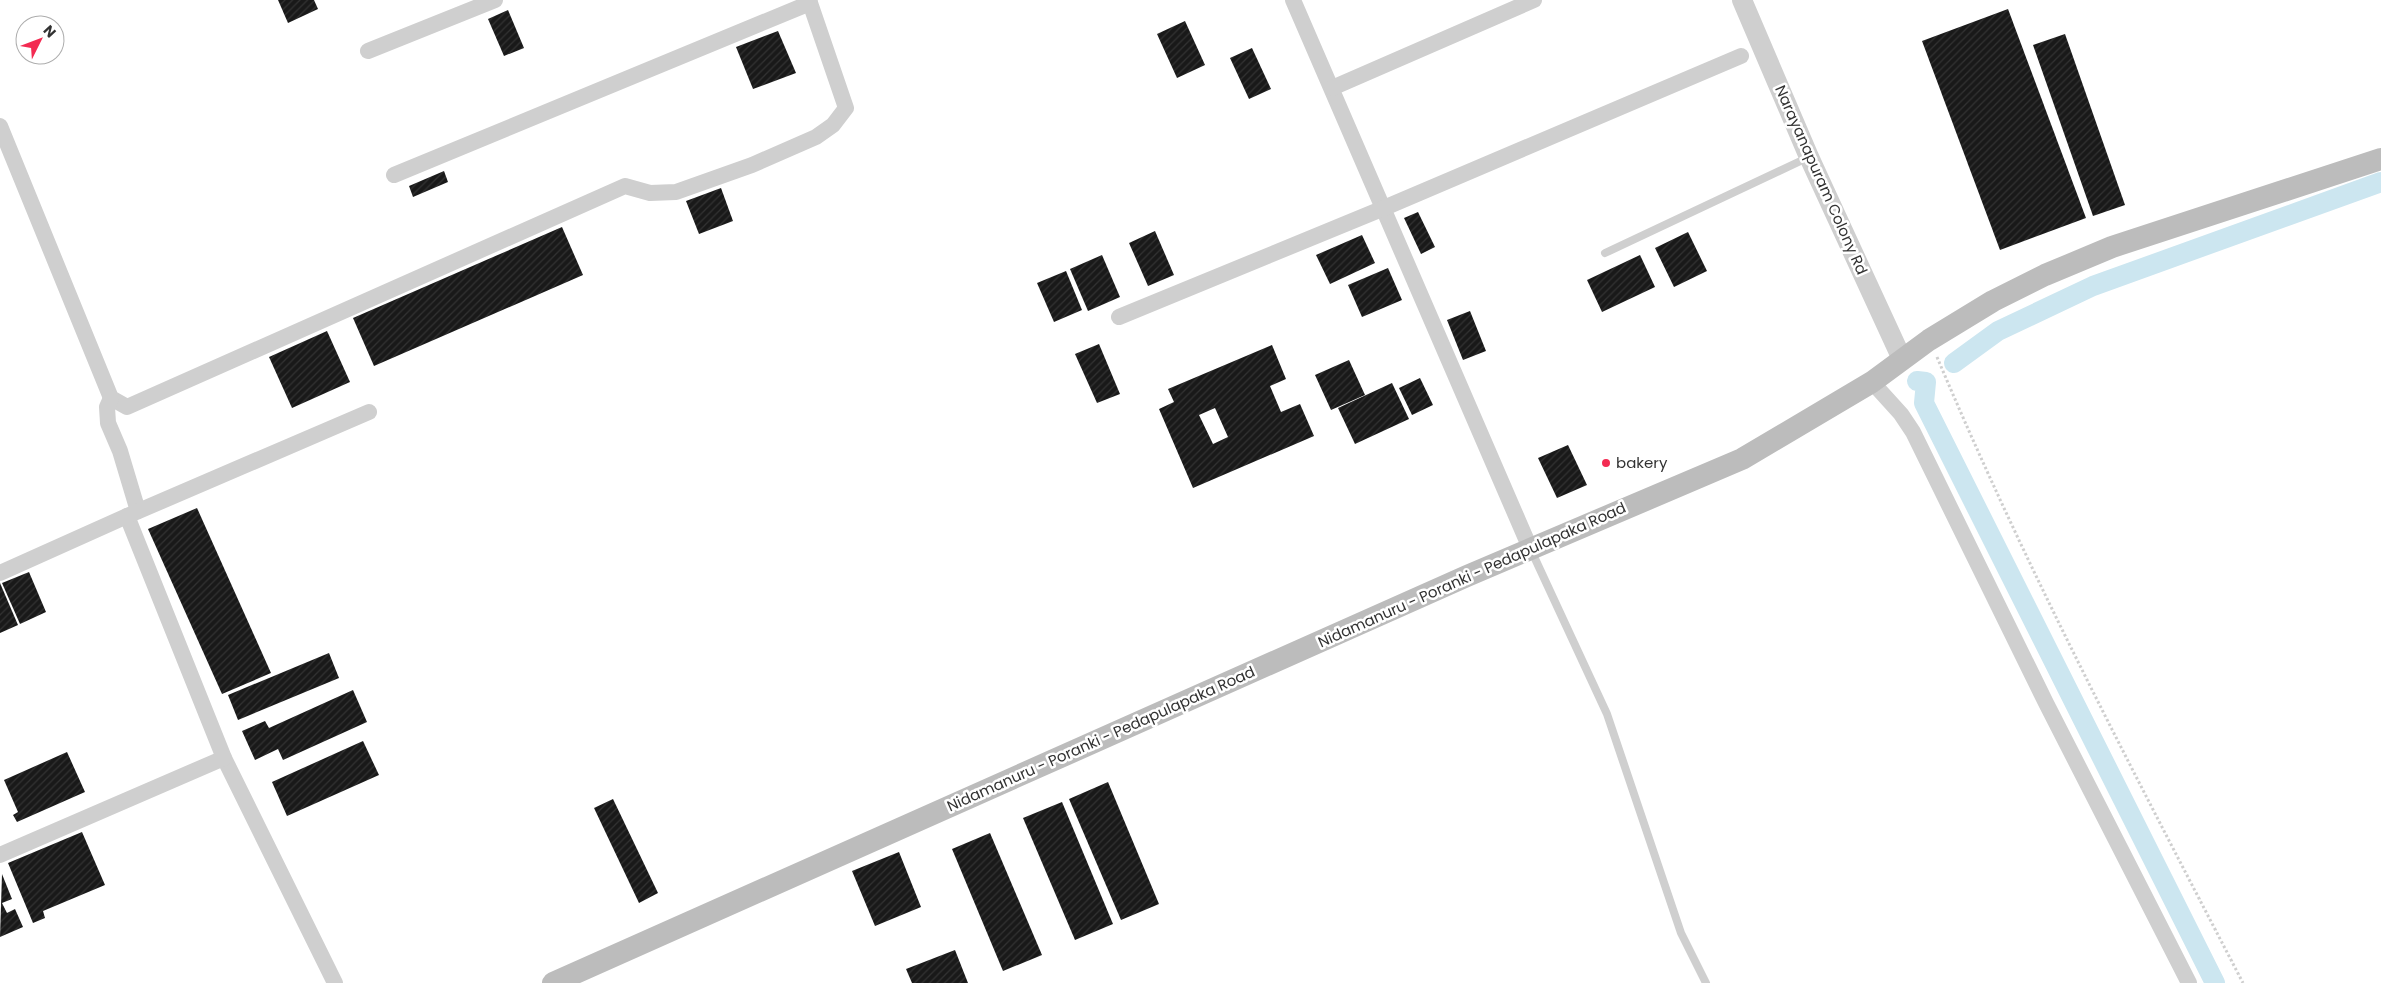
<svg xmlns="http://www.w3.org/2000/svg" width="2381" height="983" viewBox="0 0 2381 983" font-family="Poppins,sans-serif">
	<style>
		.lines { fill: none; stroke-linecap: round; stroke-linejoin: round }
		.canal { stroke: #cce6f0; stroke-width: 20 }
		.building { fill: url(#building-hatch); fill-rule: evenodd }
		.path { stroke: #cfcfcf; stroke-width: 3; stroke-dasharray: 2.5 2.5; stroke-linecap: butt }
		.service { stroke: #cfcfcf; stroke-width: 8 }
		.minor { stroke: #cfcfcf; stroke-width: 16 }
		.tertiary { stroke: #cfcfcf; stroke-width: 20 }
		.secondary { stroke: #bcbcbc; stroke-width: 22 }
		.poi-dot { fill: #f32b52; stroke: #fff; stroke-width: 2 }
		.labels { text-anchor: middle; stroke-width: 5; stroke-linejoin: round; paint-order: stroke }
		.street-label { font-size: 15px; fill: #323232; stroke: #fff }
		.poi-label { font-size: 15px; fill: #323232; stroke: #fff; text-anchor: start }
	</style>
	<defs>
		<pattern id="building-hatch" width="6" height="6" patternUnits="userSpaceOnUse" patternTransform="scale(1.25)"><rect width="6" height="6" fill="#191919"/><path d="M-1 1l2-2M0 6l6-6M5 7l2-2" fill="none" stroke="#323232"/></pattern>
	</defs>
	<rect width="100%" height="100%" fill="#fff"/>
	<g class="lines">
		<g class="canal">
			<polyline points="1954,363 1998,331 2093,286 2381,182"/>
			<polyline points="1917,381 1926,382 1924,403 2215,983"/>
		</g>
	</g>
	<g class="building">
		<polygon points="278,0 314,0 318,9 288,23"/>
		<polygon points="2008,9 2086,218 2000,250 1922,41"/>
		<polygon points="508,10 524,48 504,56 488,19"/>
		<polygon points="1185,21 1205,65 1177,78 1157,34"/>
		<polygon points="778,31 796,73 753,89 736,47"/>
		<polygon points="2065,34 2125,205 2093,216 2033,45"/>
		<polygon points="1252,48 1271,89 1249,99 1230,58"/>
		<polygon points="444,171 448,182 413,197 409,186"/>
		<polygon points="721,188 733,221 699,234 686,201"/>
		<polygon points="1418,212 1435,247 1421,254 1404,218"/>
		<polygon points="562,227 583,275 374,366 353,318"/>
		<polygon points="1155,231 1174,275 1148,286 1129,243"/>
		<polygon points="1688,232 1707,271 1674,287 1655,248"/>
		<polygon points="1362,235 1375,263 1330,284 1316,255"/>
		<polygon points="1102,255 1120,297 1088,311 1070,269"/>
		<polygon points="1640,255 1655,287 1602,312 1587,280"/>
		<polygon points="1388,268 1402,300 1362,317 1348,285"/>
		<polygon points="1066,271 1082,310 1054,322 1037,283"/>
		<polygon points="1470,311 1486,351 1463,360 1447,320"/>
		<polygon points="327,331 350,382 292,408 269,357"/>
		<polygon points="1099,344 1120,394 1097,403 1075,354"/>
		<path d="M1272,345L1286,379L1270,386L1281,412L1300,404L1314,436L1193,488L1159,409L1174,402L1168,389ZM1215,408L1228,437L1213,444L1199,415Z"/>
		<polygon points="1349,360 1365,395 1331,410 1315,375"/>
		<polygon points="1420,378 1433,405 1412,415 1399,388"/>
		<polygon points="1392,383 1409,419 1355,444 1338,408"/>
		<polygon points="1568,445 1587,485 1557,498 1538,458"/>
		<polygon points="197,508 271,673 222,694 148,529"/>
		<polygon points="29,572 46,612 20,624 2,583"/>
		<polygon points="0,583 18,625 0,633"/>
		<polygon points="329,653 339,678 238,720 228,695"/>
		<polygon points="353,690 367,722 283,760 278,749 255,760 242,731 265,721 269,728"/>
		<polygon points="363,741 379,775 287,816 272,782"/>
		<polygon points="67,752 85,792 17,822 13,815 18,812 4,780"/>
		<polygon points="1108,782 1159,904 1121,920 1069,799"/>
		<polygon points="613,799 658,893 639,903 594,808"/>
		<polygon points="1062,802 1113,924 1075,940 1023,818"/>
		<polygon points="82,832 105,885 43,911 45,918 33,923 8,863"/>
		<polygon points="990,833 1042,955 1003,971 952,849"/>
		<polygon points="899,852 921,907 875,926 852,871"/>
		<polygon points="2,874 12,899 2,903 7,913 15,909 23,927 0,937"/>
		<polygon points="955,950 968,983 912,983 906,969"/>
	</g>
	<g class="lines">
		<path class="path" d="M1937,357C2027,571 2136,777 2243,983"/>
		<g class="service">
			<polyline points="1605,253 1809,157"/>
			<polyline points="1531,550 1607,714 1681,933 1706,983"/>
		</g>
		<g class="minor">
			<polyline points="1293,0 1530,548"/>
			<polyline points="368,51 495,0"/>
			<polyline points="1332,88 1534,0"/>
			<polyline points="0,126 111,398 127,407 625,186 650,193 676,192 752,165 816,137 833,125 846,108 809,0"/>
			<polyline points="394,175 810,3"/>
			<polyline points="1119,317 1384,208 1741,56"/>
			<polyline points="1872,382 1901,414 1913,432 2046,703 2189,983"/>
			<polyline points="111,398 107,407 108,423 120,451 138,511"/>
			<polyline points="127,516 224,758 335,983"/>
			<polyline points="0,573 127,516 369,412"/>
			<polyline points="0,855 224,758"/>
		</g>
		<polyline class="tertiary" points="1742,0 1809,157 1902,359"/>
		<polyline class="secondary" points="553,983 1467,576 1742,459 1872,382 1929,340 1993,301 2045,275 2112,247 2381,159"/>
	</g>
	<circle class="poi-dot" cx="1606" cy="463" r="5"/>
	<g class="labels">
		<g class="street-label">
			<text transform="translate(1821 180) rotate(66)" y="5">Narayanapuram Colony Rd</text>
			<text transform="translate(1472 575) rotate(-24)" y="5">Nidamanuru - Poranki - Pedapulapaka Road</text>
			<text transform="translate(1101 739) rotate(-24)" y="5">Nidamanuru - Poranki - Pedapulapaka Road</text>
		</g>
		<g class="poi-label">
			<text x="1616" y="468">bakery</text>
		</g>
	</g>
	<g transform="translate(40 40) rotate(48)"><circle r="24" fill="#ffffff" stroke="#adadad"/>
	<path d="M0-4L9 19L0 12L-9 19Z" fill="#f32b52"/>
	<text y="-8" font-size="14" font-weight="bold" text-anchor="middle" fill="#323232">N</text>
	</g>
</svg>
